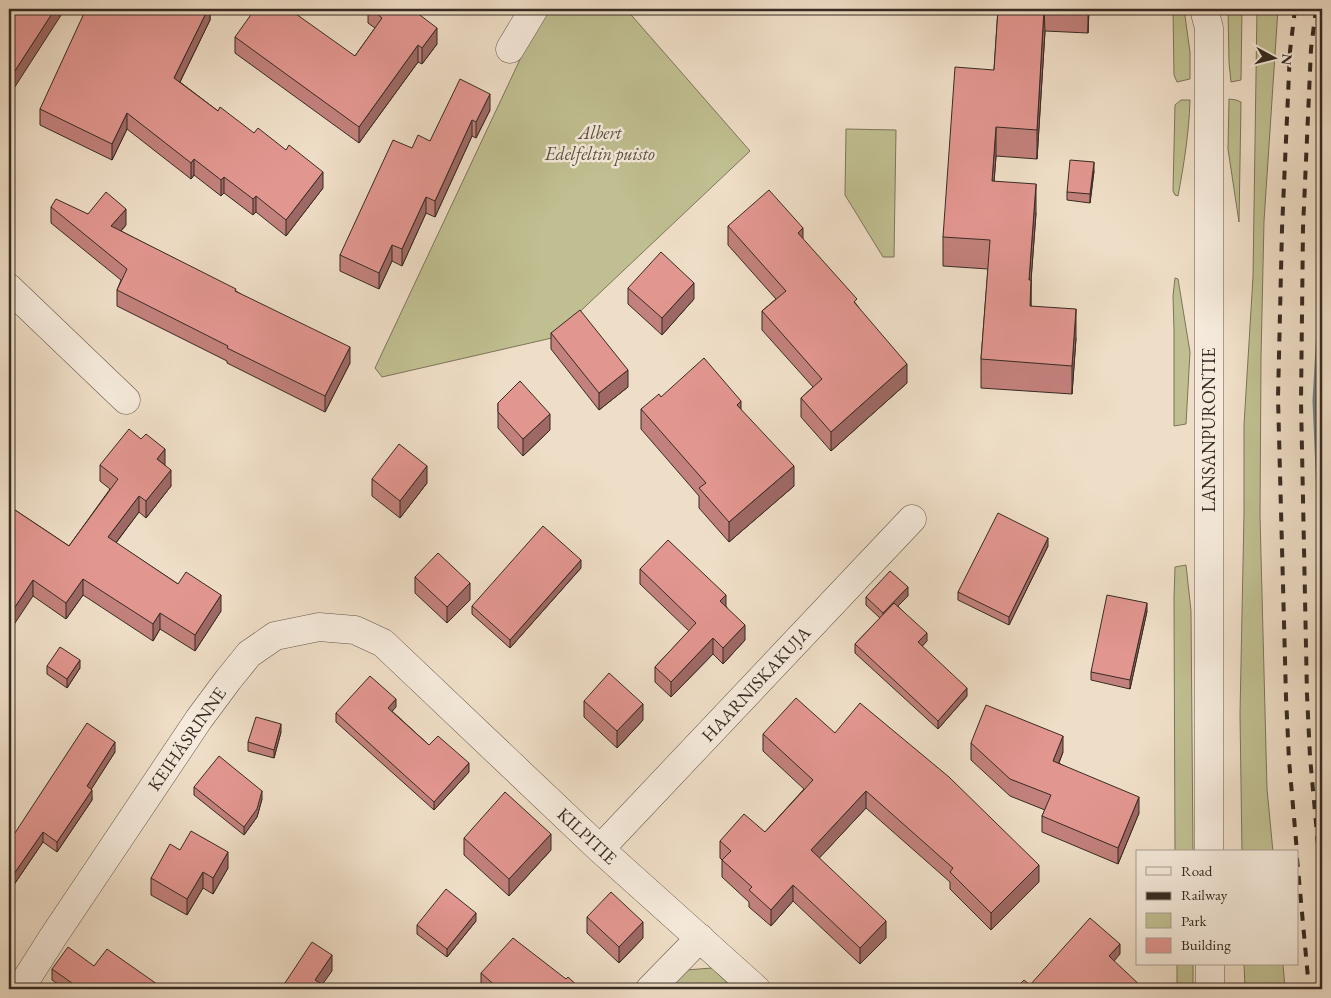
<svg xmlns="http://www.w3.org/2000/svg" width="1331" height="998" viewBox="0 0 1331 998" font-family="'EB Garamond',serif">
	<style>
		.green { fill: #c0bf91; stroke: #7c755a }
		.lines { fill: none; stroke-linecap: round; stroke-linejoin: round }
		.stream { stroke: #768082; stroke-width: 9 }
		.minor-casing { stroke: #65584c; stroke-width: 29 }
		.minor { stroke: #f5eadb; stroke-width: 28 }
		.rail { stroke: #372b23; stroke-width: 4; stroke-dasharray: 9 9; stroke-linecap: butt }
		.wall { fill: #c2817c; stroke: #372b23 }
		.shaded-wall { fill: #9e6965; stroke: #372b23 }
		.building { fill: #e29690; stroke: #372b23 }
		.labels { text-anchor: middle; stroke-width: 5; stroke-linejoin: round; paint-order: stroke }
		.park-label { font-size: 18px; font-style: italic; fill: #59503e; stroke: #f5eadb }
		.street-label { font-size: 18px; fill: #372b23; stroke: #f5eadb }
	</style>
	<rect width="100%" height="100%" fill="#efdec7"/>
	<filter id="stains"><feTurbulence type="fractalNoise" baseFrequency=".004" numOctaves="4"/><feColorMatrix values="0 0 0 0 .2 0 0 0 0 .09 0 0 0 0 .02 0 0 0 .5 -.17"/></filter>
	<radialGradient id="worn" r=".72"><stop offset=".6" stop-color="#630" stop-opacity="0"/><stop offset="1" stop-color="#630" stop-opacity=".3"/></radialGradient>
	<g class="green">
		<polygon points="550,9 626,9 750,151 552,338 382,377 375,368 524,51"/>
		<polygon points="1173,9 1184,9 1190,52 1190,79 1177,82 1174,75"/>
		<polygon points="1228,9 1242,9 1241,80 1231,82 1229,62"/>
		<polygon points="1257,9 1278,9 1264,221 1261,358 1260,516 1267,789 1273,852 1242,852 1240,714 1244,514 1244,425 1253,277"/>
		<polygon points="1229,99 1236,100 1241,102 1239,222 1228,149"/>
		<path d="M1181,100H1190C1189,133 1184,164 1178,196L1175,195L1173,191L1175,105Z"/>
		<polygon points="846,129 896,130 894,257 883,257 845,195"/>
		<polygon points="1175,278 1178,279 1190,352 1186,424 1174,426 1174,330 1173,296"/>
		<polygon points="1186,565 1191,611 1193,852 1175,852 1174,598 1175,567"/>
		<rect x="1177" y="964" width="16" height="25"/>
		<polygon points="1244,964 1283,964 1285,989 1245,989"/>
		<polygon points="712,968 734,989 667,989 686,970"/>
	</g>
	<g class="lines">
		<polyline class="stream" points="1322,312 1317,401 1322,516"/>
		<defs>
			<g id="minor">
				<polyline points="1204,9 1209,28 1209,852"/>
				<polyline points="510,49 534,9"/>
				<polyline points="9,288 126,400"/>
				<polyline points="600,849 912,519"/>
				<polyline points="1210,964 1210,989"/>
				<polyline points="20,989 53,937 199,719 228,680 249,654 275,636 319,627 355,630 383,643 600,849 756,989"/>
				<polyline points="650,989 700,938"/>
			</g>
		</defs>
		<use href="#minor" class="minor-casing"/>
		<use href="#minor" class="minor"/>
		<g class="rail">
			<polyline points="1295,9 1290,51 1282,229 1278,398 1286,697 1289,760 1297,852"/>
			<polyline points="1316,9 1311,49 1303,228 1301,401 1307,695 1310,757 1322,889"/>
			<polyline points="1297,858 1309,989"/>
		</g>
	</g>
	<g class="wall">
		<polygon points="210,9 210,20 180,82 218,111 323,188 286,236 256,212 253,215 224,193 221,196 194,175 191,179 127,129 112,160 40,125 40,109"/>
		<polygon points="368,9 412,9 437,44 422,64 418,62 359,143 235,53 235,37 355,56 375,28 368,23"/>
		<polygon points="998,9 1089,9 1088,33 1045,31 1037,159 996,156 994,181 1036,213 1031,280 1031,306 1076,338 1072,394 981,388 981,359 988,269 943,266 943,237 994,70"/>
		<polygon points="490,110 476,138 472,136 435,217 426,213 402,266 392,261 379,289 340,271 340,255 412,148 430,141"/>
		<polygon points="1094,171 1090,203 1067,200 1067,192"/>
		<polygon points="51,207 88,214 126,225 121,231 236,291 350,363 325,412 227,363 227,361 117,306 117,290 121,280 51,223"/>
		<polygon points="728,226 803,240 857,305 907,383 831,451 801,417 801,398 813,387 762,330 762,311 776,299 728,245"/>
		<polygon points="628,288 694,299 662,335 628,304"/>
		<polygon points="551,333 628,387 599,410 551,349"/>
		<polygon points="661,397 741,410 794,486 729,542 699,508 699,496 641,429 641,409"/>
		<polygon points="498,403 550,430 523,456 498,428"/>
		<polygon points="100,465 165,465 171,486 146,518 139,512 116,543 178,584 221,611 195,651 160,629 153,641 83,595 66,619 33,596 9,506 69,546 110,489 100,481"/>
		<polygon points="372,479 427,483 400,518 372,496"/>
		<polygon points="1048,546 1009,625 958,600 958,592"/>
		<polygon points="581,568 510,648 472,614 472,606"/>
		<polygon points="640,569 726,606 745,640 723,664 713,654 671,697 655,682 655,667 689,631 640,584"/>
		<polygon points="415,577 470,600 447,623 415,593"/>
		<polygon points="908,596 898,606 927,641 922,646 967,696 938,729 855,653 855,644 880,618 866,605 866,597"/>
		<polygon points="1147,611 1130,689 1091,680 1091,672"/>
		<polygon points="47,666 80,668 67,688 47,674"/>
		<polygon points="584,701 643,720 617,748 584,717"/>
		<polygon points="396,707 392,711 429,745 469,772 434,810 336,722 336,713"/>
		<polygon points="281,732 274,758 248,751 248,742"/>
		<polygon points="835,733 1039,882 991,930 950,889 950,882 866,808 819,858 886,938 860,964 793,901 771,926 749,907 749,902 722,877 722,860 720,858 720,841 765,832 804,789 763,751 763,734"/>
		<polygon points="971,743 1063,752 1059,763 1139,813 1118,864 1042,832 1042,816 1045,810 1010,796 971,760"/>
		<polygon points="115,752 91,789 92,800 57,852 43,842 9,892 9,842"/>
		<polygon points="194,787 262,799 257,817 244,835 194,795"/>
		<polygon points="464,838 551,850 509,896 464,855"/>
		<polygon points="180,850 228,868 213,894 203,888 187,915 151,895 151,878"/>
		<polygon points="587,917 643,938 619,963 587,933"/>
		<polygon points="476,921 447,957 417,934 417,925"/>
		<polygon points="94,966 164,989 65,989 52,980 52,969"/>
		<polygon points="481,973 566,979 581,989 484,989 481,987"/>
	</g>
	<g class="shaded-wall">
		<polygon points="55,9 65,9 9,96 9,80"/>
		<polygon points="208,9 210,9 210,20 174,94 174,78"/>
		<polygon points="1044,9 1045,31 1037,159 1037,130"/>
		<polygon points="1088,9 1089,9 1088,33"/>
		<polygon points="437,28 437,44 422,64 422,48"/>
		<polygon points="418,45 418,62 359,143 359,127"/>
		<polygon points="490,94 490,110 476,138 476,122"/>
		<polygon points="127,113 127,129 112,160 112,144"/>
		<polygon points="472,120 472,136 435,217 435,201"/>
		<polygon points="996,127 996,156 992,210 992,181"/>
		<polygon points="194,159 194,175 191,179 191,163"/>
		<polygon points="1094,162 1094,171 1090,203 1090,194"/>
		<polygon points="323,172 323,188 286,236 286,220"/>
		<polygon points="224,177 224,193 221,196 221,180"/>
		<polygon points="1036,184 1036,213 1029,308 1029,280"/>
		<polygon points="256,196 256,212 253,215 253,199"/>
		<polygon points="426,197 426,213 402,266 402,249"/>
		<polygon points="126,209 126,225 111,242 111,226"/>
		<polygon points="803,228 803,247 798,233"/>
		<polygon points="392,245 392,261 379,289 379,273"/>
		<polygon points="1031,280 1031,309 1030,306"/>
		<polygon points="694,283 694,299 662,335 662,318"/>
		<polygon points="1076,309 1076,338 1072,394 1072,366"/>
		<polygon points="350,347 350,363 325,412 325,396"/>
		<polygon points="907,364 907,383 831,451 831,432"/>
		<polygon points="628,370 628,387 599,410 599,393"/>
		<polygon points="741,401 741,421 737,405"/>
		<polygon points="550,414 550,430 523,456 523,439"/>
		<polygon points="165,449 165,465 157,459"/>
		<polygon points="427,466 427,483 400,518 400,501"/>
		<polygon points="794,466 794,486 729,542 729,522"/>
		<polygon points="171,470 171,486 146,518 146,501"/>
		<polygon points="139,496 139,512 108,553 108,537"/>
		<polygon points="1048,538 1048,546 1009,625 1009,617"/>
		<polygon points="581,560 581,568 510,648 510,640"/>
		<polygon points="83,579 83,595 66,619 66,603"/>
		<polygon points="33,580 33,596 9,632 9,616"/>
		<polygon points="470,583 470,600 447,623 447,607"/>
		<polygon points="908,587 908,596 883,621 883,613"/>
		<polygon points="221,595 221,611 195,651 195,635"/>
		<polygon points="726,595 726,611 720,601"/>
		<polygon points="1147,603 1147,611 1130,689 1130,680"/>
		<polygon points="160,613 160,629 153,641 153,624"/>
		<polygon points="745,625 745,640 723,664 723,648"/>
		<polygon points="927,633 927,641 918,651 918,642"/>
		<polygon points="713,638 713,654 671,697 671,682"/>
		<polygon points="80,660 80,668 67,688 67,679"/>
		<polygon points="967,688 967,696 938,729 938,721"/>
		<polygon points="396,699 396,707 388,716 388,708"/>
		<polygon points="643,704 643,720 617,748 617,731"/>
		<polygon points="281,724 281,732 274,758 274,750"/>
		<polygon points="1063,736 1063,752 1053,777 1053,761"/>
		<polygon points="115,742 115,752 87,796 87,786"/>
		<polygon points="469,763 469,772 434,810 434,802"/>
		<polygon points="92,790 92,800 57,852 57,842"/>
		<polygon points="262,791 262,799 257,817 244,835 244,827"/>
		<polygon points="866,791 866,808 811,867 811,850"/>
		<polygon points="1139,797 1139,813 1118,864 1118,848"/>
		<polygon points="43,832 43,842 9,892 9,881"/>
		<polygon points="551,834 551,850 509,896 509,879"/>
		<polygon points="228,852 228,868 213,894 213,878"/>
		<polygon points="1039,865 1039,882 991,930 991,913"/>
		<polygon points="203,872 203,888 187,915 187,899"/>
		<polygon points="793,885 793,901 771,926 771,910"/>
		<polygon points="476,913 476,921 447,957 447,949"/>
		<polygon points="886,921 886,938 860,964 860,948"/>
		<polygon points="643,922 643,938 619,963 619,947"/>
		<polygon points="1120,944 1120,954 1109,967 1109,956"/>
		<polygon points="332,955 332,971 319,989 315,980"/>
	</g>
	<g class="building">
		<polygon points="9,9 55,9 9,80"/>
		<polygon points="86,9 208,9 174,78 218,111 220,107 254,133 258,128 286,150 289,145 323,172 286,220 256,196 253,199 224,177 221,180 194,159 191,163 127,113 112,144 40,109"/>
		<polygon points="255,9 289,9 355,56 382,18 371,9 412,9 437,28 422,48 418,45 359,127 235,37"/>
		<polygon points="998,9 1044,9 1037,130 996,127 992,181 1036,184 1029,280 1031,280 1030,306 1076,309 1072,366 981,359 990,240 943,237 955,67 994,70"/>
		<polygon points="460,79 490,94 476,122 472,120 435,201 426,197 402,249 392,245 379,273 340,255 393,140 412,148 418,135 430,141"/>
		<polygon points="1070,160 1094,162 1090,194 1067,192"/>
		<polygon points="769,190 803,228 798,233 857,299 854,302 907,364 831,432 801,398 822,379 762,311 786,291 728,226"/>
		<polygon points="106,192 126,209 111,226 236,289 235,291 350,347 325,396 227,348 228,346 117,290 127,269 51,207 56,199 88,214"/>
		<polygon points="661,252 694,283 662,318 628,288"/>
		<polygon points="580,310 628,370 599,393 551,333"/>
		<polygon points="704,358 741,401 737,405 794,466 729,522 699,488 706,483 641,409 659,394 661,397"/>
		<polygon points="520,381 550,414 523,439 498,412 498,403"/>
		<polygon points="129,429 141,439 146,434 165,449 157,459 171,470 146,501 139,496 108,537 178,584 186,572 221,595 195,635 160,613 153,624 83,579 66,603 33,580 9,616 9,506 69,546 118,479 100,465"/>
		<polygon points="399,444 427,466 400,501 372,479"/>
		<polygon points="998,513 1048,538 1009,617 958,592"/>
		<polygon points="543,526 581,560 510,640 472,606"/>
		<polygon points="668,540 726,595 720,601 745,625 723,648 713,638 671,682 655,667 696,623 640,569"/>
		<polygon points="438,553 470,583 447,607 415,577"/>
		<polygon points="890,571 908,587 883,613 866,597"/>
		<polygon points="1107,595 1147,603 1130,680 1091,672"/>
		<polygon points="894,603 927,633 918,642 967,688 938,721 855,644"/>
		<polygon points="60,647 80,660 67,679 47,666"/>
		<polygon points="609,673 643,704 617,731 584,701"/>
		<polygon points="370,676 396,699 388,708 429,745 438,736 469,763 434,802 336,713"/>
		<polygon points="796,698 835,733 860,703 949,777 1039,865 991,913 950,872 953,868 866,791 811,850 886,921 860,948 793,885 771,910 749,890 752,887 722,860 731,851 720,841 744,814 765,832 813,780 763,734"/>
		<polygon points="986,705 1063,736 1053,761 1139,797 1118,848 1042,816 1051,795 1010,779 971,743"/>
		<polygon points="256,717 281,724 274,750 248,742"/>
		<polygon points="87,723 115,742 87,786 92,790 57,842 43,832 9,881 9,842"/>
		<polygon points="219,756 262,791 257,809 244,827 194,787"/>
		<polygon points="505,792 551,834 509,879 464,838"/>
		<polygon points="191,831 228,852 213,878 203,872 187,899 151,878 170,844 180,850"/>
		<polygon points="446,889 476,913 447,949 417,925"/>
		<polygon points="611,892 643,922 619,947 587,917"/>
		<polygon points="1090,918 1120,944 1109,956 1144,989 1099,989 1097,988 1096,989 1015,989 1024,980 1030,985"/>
		<polygon points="513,938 566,979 568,977 581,989 499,989 481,973"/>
		<polygon points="312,942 332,955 315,980 324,985 321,989 281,989"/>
		<polygon points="68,947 94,966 107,949 164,989 78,989 79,988 52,969"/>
		<polygon points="883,983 889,989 876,989"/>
		<polygon points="175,986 178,989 172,989"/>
		<polygon points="380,986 384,989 378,989"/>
	</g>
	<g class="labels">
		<g class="park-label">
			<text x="600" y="139">Albert<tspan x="600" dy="21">Edelfeltin puisto</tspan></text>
		</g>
		<g class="street-label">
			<text transform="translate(1209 430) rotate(-90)" y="6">LANSANPURONTIE</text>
			<text transform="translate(756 684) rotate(-47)" y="6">HAARNISKAKUJA</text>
			<text transform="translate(187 739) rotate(-55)" y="6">KEIHÄSRINNE</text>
			<text transform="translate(587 836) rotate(43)" y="6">KILPITIE</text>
		</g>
	</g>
	<rect width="1331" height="998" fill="none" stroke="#efdec7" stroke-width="30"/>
	<rect x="10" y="10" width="1311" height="978" fill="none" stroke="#372b23" stroke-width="2.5"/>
	<rect x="15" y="15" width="1301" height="968" fill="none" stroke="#372b23"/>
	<rect x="1136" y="850" width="162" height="115" fill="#f5eadb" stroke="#a99e91"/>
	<rect x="1146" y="867" width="25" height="8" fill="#f5eadb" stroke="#a99e91"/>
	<text x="1181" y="876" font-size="15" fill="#372b23">Road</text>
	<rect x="1146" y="892" width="25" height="8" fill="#372b23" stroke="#a99e91"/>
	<text x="1181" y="900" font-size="15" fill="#372b23">Railway</text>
	<rect x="1146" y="913" width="25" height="15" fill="#c0bf91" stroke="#a99e91"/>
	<text x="1181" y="926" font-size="15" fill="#372b23">Park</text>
	<rect x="1146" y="938" width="25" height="15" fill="#e29690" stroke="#a99e91"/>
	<text x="1181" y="950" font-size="15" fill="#372b23">Building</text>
	<g transform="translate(1274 58) rotate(97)" stroke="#f5eadb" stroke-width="4" paint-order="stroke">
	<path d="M0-4L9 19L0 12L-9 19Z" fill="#372b23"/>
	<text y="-8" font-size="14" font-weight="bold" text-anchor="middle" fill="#372b23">N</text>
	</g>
	<rect width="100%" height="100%" filter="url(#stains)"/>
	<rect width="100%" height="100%" fill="url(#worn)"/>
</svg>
